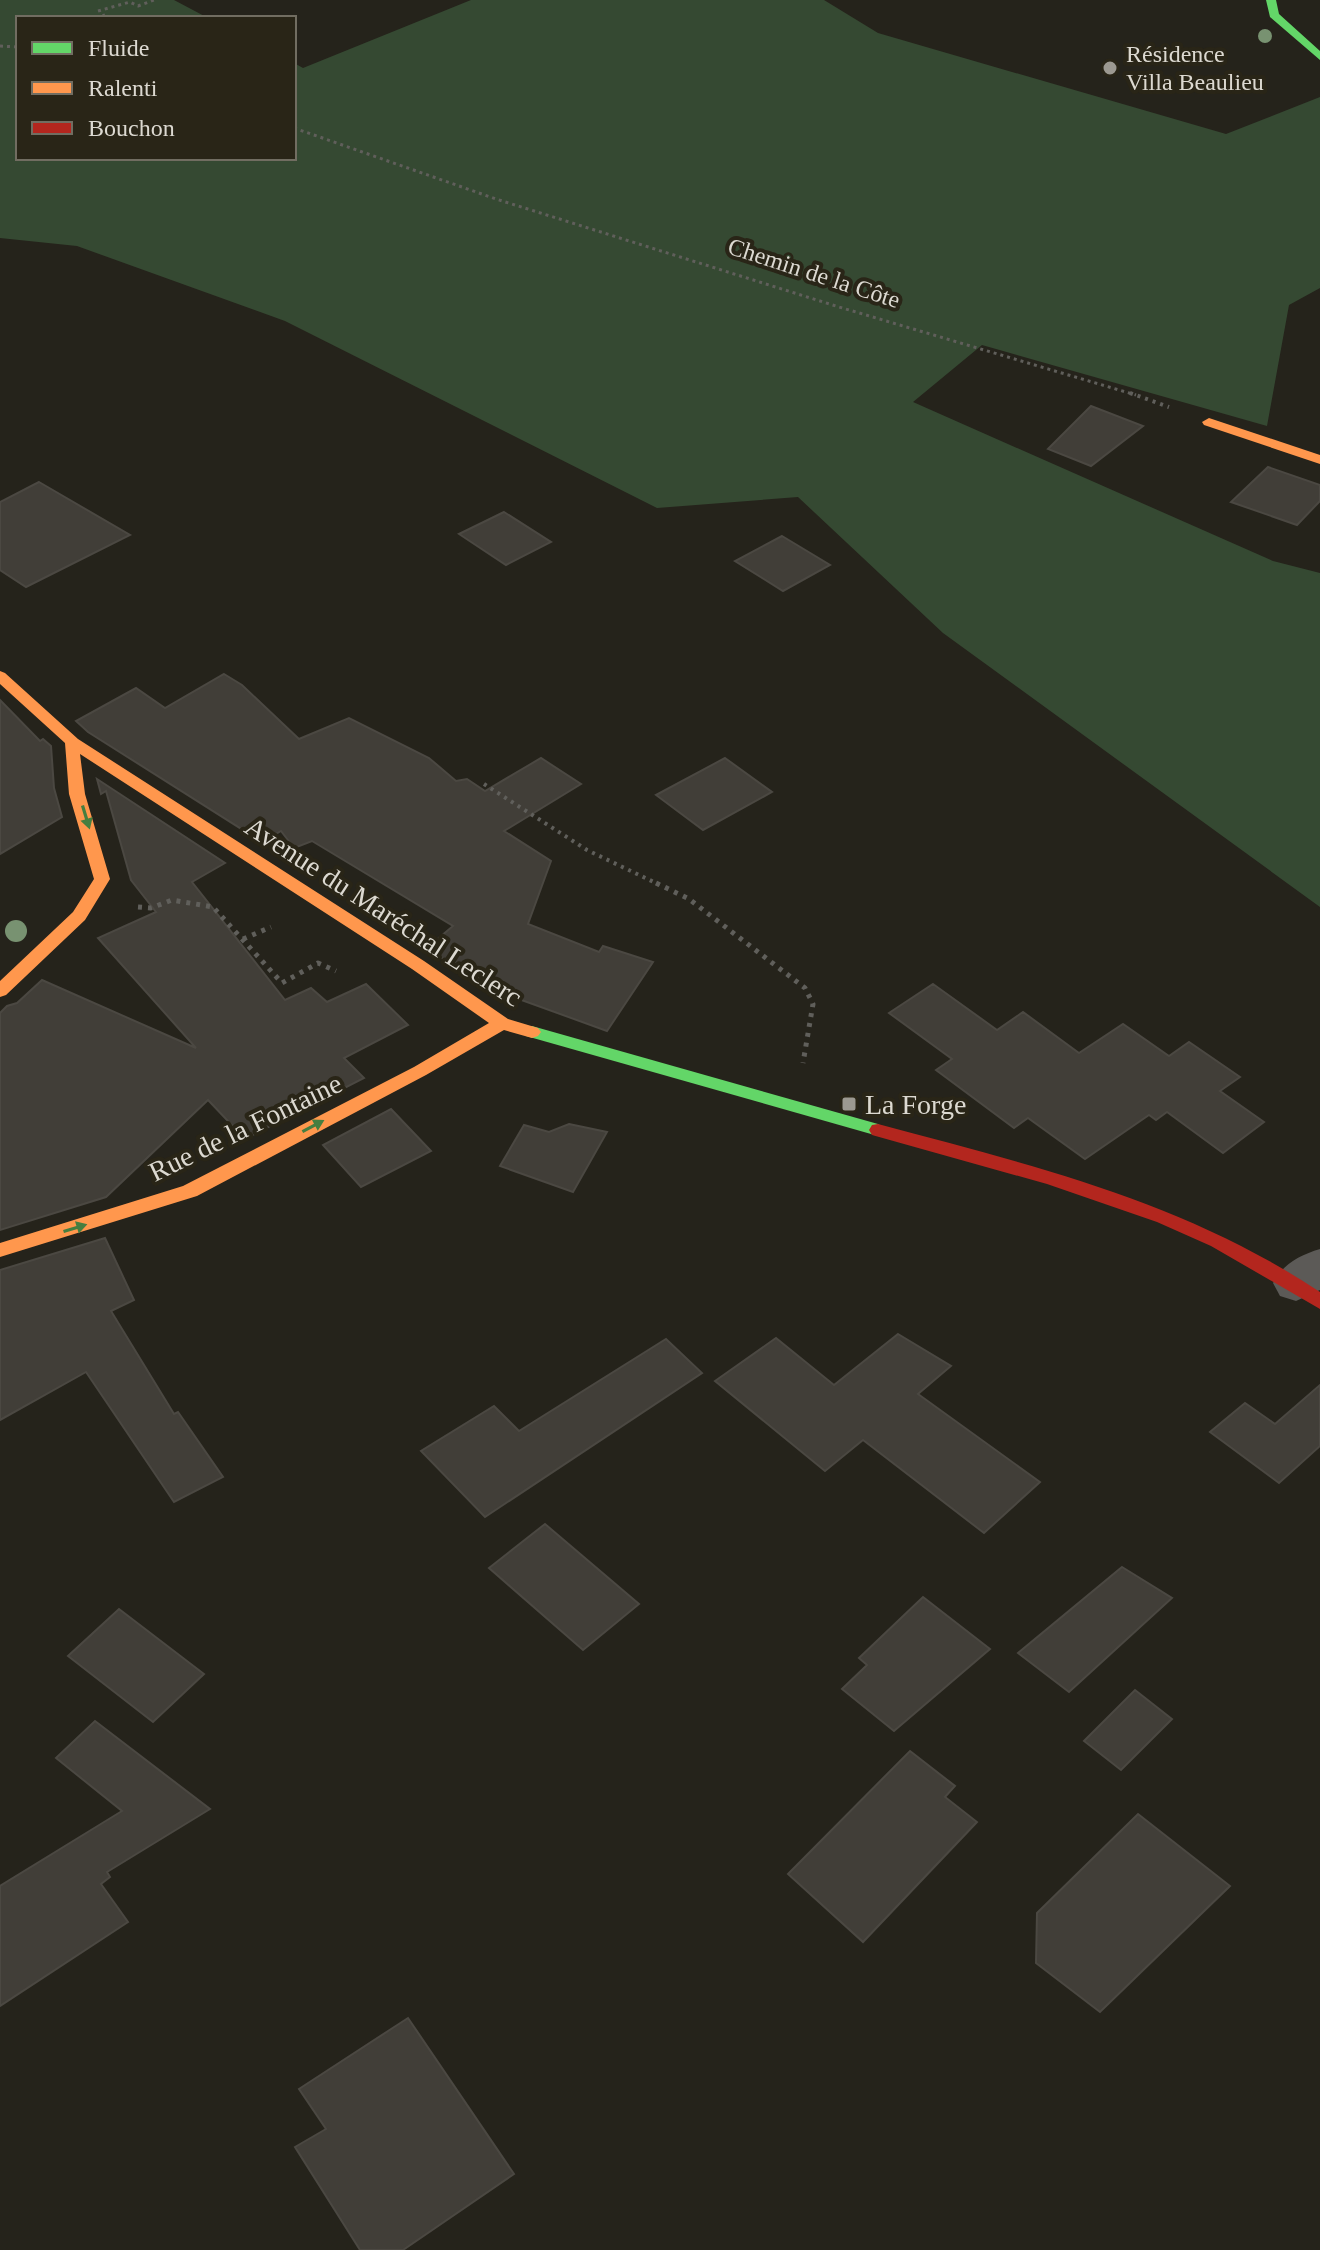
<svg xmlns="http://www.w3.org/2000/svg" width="1320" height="2250" viewBox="0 0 1320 2250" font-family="'Times New Roman',serif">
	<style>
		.green { fill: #354932 }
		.building { fill: #413e38; stroke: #4b4842; stroke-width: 2 }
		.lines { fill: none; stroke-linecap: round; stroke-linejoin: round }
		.path-far2 { stroke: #605f5b; stroke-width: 3; stroke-dasharray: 3 4; stroke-linecap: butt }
		.path-far1 { stroke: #605f5b; stroke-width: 4; stroke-dasharray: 3 5; stroke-linecap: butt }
		.path { stroke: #605f5b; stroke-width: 5; stroke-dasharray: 4 6; stroke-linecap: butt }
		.street { fill: #5c5a57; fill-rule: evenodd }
		.fast { fill: #63d668; fill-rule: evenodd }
		.slow { fill: #ff974d; fill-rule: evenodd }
		.jam { fill: #b3261e; fill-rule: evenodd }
		.tree { fill: #789271 }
		.oneway { fill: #467e40 }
		.poi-dot { fill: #9c9991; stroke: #292517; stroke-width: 3 }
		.labels { text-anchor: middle; stroke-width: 8; stroke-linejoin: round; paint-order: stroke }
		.far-poi-label { font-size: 24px; fill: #dcd9d1; stroke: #292517; text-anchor: start }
		.far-street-label { font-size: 24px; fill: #dcd9d1; stroke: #292517 }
		.street-label { font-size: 28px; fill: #dcd9d1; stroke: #292517 }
		.poi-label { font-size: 28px; fill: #dcd9d1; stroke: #292517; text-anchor: start }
	</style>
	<rect width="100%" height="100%" fill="#25231b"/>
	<polygon class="green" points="0,0 174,0 208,18 18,18 18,158 294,158 294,63 303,68 471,0 824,0 878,33 1226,134 1320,97 1320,288 1289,305 1267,426 982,345 913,402 1273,561 1320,573 1320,907 943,633 798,497 657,508 285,321 77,246 0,238"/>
	<g class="building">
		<polygon points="1091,406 1143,426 1091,466 1048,449"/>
		<polygon points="1268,467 1320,485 1320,501 1297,525 1231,502"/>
		<polygon points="39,482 130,535 26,587 0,570 0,502"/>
		<polygon points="504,512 551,542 506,565 459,534"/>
		<polygon points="782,536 830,565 783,591 735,561"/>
		<polygon points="224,674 242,685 299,739 349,718 429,758 456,781 467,779 485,791 541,758 581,784 504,831 551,861 528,924 599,952 603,946 653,962 607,1031 483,986 427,948 453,926 312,841 294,848 281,831 262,842 88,732 76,721 136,688 165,708"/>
		<polygon points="0,700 40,741 43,739 51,746 54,788 62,817 0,854"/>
		<polygon points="725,758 772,792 703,830 656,795"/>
		<polygon points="97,779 225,863 192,882 285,1000 311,988 327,1002 366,984 408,1025 344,1058 364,1078 245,1139 208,1100 106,1197 0,1230 0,1013 7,1006 17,1003 42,980 196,1048 98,938 156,912 131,880 106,791 101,794"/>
		<polygon points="933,984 997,1030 1023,1012 1079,1053 1123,1024 1169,1056 1189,1042 1240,1077 1220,1091 1264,1122 1223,1153 1167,1112 1156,1120 1149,1115 1085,1159 1028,1118 1014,1128 936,1070 952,1059 889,1013"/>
		<polygon points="391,1109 431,1151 361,1187 323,1145"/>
		<polygon points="569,1124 607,1132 573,1192 500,1166 524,1125 549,1132"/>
		<polygon points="105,1238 134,1300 111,1311 174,1414 178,1412 223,1477 174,1502 86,1372 0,1420 0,1270"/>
		<polygon points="898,1334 951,1366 918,1394 1040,1482 984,1533 863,1440 825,1471 715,1381 776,1338 834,1385"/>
		<polygon points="666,1339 702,1373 485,1517 421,1451 494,1406 519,1431"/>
		<polygon points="1320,1385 1320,1446 1279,1483 1210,1432 1245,1403 1275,1424"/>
		<polygon points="545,1524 639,1604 583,1650 489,1568"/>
		<polygon points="1122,1567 1172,1598 1069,1692 1018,1653"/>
		<polygon points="923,1597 990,1649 894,1731 842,1689 867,1665 859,1658"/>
		<polygon points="119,1609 204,1674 153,1722 68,1656"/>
		<polygon points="1135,1690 1172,1719 1121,1770 1084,1741"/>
		<polygon points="95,1721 210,1809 107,1872 110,1877 101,1884 128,1922 0,2006 0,1886 122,1811 56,1758"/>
		<polygon points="910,1751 955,1786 945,1797 977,1822 863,1942 788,1874"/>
		<polygon points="1138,1814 1230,1886 1100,2012 1036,1963 1037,1913"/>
		<polygon points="408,2018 514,2174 403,2250 360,2250 295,2147 326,2129 299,2089"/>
	</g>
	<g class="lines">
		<g class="path-far2">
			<polyline points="98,11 130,2 138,6 154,0"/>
			<polyline points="96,18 105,15"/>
			<polyline points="0,46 18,47"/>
			<polyline points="294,128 496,199 839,307 1136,395"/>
		</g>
		<g class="path-far1">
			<polyline points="1130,393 1169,407"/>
			<polyline points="484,784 587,850 660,885"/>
		</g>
		<g class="path">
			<polyline points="656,883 689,899 805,988 813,1004 803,1063"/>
			<polyline points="138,907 151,908 172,900 213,907 282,983 318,963 336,971"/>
			<polyline points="243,939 271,927"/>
		</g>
		<path class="street" d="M1320,1249V1290L1296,1301L1280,1296L1273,1283C1283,1264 1300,1255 1320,1249Z"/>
		<g class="fast">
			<polygon points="1266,0 1276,0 1279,14 1320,51 1320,60 1270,17"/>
			<polygon points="532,1026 878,1124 887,1130 878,1136 526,1036 523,1032 526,1028"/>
		</g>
		<g class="slow">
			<polygon points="1209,418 1320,455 1320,464 1204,425 1202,422"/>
			<polygon points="0,671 5,673 78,739 424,961 508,1019 538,1028 541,1032 538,1036 532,1038 504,1030 426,1075 197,1196 0,1257 0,1243 183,1186 414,1067 489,1023 412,969 80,754 85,794 110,879 85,920 6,995 0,997 0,981 73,912 94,879 69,794 65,743 0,684"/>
		</g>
		<path class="jam" d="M878,1124C1035,1166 1183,1201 1320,1292V1309L1211,1246L1157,1222L1047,1184L872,1135L869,1130L872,1125Z"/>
	</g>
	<g class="tree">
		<circle cx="1265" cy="36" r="7"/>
		<circle cx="16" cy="931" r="11"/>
	</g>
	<defs><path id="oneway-solid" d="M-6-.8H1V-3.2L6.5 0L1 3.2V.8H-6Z" transform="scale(2)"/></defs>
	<g class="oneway">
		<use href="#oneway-solid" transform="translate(86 817) rotate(73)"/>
		<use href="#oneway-solid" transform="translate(313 1126) rotate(-28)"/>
		<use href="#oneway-solid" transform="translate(75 1228) rotate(-17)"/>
	</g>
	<g class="poi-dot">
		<circle cx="1110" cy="68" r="8"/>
		<rect x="841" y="1096" width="16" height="16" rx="4"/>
	</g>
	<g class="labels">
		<g class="far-poi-label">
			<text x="1126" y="62">Résidence<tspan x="1126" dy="28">Villa Beaulieu</tspan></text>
		</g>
		<g class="far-street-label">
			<text transform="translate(814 273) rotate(18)" y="8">Chemin de la Côte</text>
		</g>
		<g class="street-label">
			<text transform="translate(384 911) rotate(33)" y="10">Avenue du Maréchal Leclerc</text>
			<text transform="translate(245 1127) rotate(-26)" y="10">Rue de la Fontaine</text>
		</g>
		<g class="poi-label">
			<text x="865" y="1114">La Forge</text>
		</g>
	</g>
	<rect x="16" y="16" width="280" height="144" fill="#292517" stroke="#716d61" stroke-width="2"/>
	<rect x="32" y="42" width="40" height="12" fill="#63d668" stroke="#716d61" stroke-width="2"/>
	<text x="88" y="56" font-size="24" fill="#dcd9d1">Fluide</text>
	<rect x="32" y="82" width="40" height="12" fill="#ff974d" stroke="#716d61" stroke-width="2"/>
	<text x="88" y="96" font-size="24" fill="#dcd9d1">Ralenti</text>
	<rect x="32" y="122" width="40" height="12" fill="#b3261e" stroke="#716d61" stroke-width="2"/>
	<text x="88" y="136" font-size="24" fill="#dcd9d1">Bouchon</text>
</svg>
